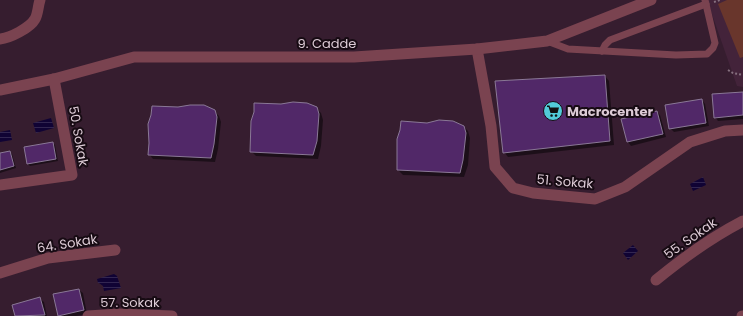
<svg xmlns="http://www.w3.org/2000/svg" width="743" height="316" viewBox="0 0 743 316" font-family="Poppins,sans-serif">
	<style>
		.built { fill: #43233a }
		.green { fill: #69362c }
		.water { fill: url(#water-rules) }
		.shadow { fill: #0007 }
		.building { fill: #512868; stroke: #8a7896 }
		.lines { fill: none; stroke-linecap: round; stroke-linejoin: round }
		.path { stroke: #86707f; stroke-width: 2; stroke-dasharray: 2 2; stroke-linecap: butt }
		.service { stroke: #7a4350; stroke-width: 7 }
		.minor { stroke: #7a4350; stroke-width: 11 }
		.labels { text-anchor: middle; stroke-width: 4; stroke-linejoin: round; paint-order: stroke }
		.street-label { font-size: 13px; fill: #ddcbd6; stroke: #170b13 }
		.poi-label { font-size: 13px; font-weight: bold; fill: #ddcbd6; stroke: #170b13; text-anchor: start }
	</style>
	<defs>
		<pattern id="water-rules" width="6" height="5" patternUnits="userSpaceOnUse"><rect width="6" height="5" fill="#100334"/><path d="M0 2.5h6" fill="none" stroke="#322651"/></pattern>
	</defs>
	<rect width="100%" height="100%" fill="#361d2f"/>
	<polygon class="built" points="707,0 743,0 743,87 737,86"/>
	<polygon class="green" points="727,0 743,0 743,57 740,58 718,4"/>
	<g class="water">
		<polygon points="51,118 54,128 36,133 33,123"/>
		<polygon points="10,130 12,140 0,142 0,132"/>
		<polygon points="703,177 706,185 693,191 690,184"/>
		<polygon points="633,245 638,251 628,260 623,253"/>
		<polygon points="114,274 117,276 121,288 104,291 103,286 99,283 98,283 97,279"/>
	</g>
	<g class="shadow">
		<polygon points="605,76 609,81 614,145 508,157 504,152"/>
		<polygon points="743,93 743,119 718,121 715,117"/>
		<polygon points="702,100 705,104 709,126 674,132 670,128"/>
		<polygon points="178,108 214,111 219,116 221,122 218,149 215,162 153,159 149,154"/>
		<polygon points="316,108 321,113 323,120 321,146 318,159 256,156 251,151"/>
		<polygon points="657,112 660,115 666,137 631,146 628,142 622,120"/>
		<polygon points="463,126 468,131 470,138 468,165 464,177 403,175 398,170"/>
		<polygon points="53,143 55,145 58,161 30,166 28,164"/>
		<polygon points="9,152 12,154 16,168 0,173 0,154"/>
		<polygon points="79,290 83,293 87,314 76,316 60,316 59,315"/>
		<polygon points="40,299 44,302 47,316 16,316 13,306"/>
	</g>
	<g class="building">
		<polygon points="605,75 610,141 503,153 495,81"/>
		<polygon points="743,92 743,115 714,118 712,94"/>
		<polygon points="702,99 706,123 669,129 665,105"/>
		<polygon points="293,102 307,103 317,107 319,114 317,141 313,155 250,152 251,121 254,112 254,103 281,104"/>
		<polygon points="190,105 204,105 215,110 217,117 214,144 211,158 148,155 149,143 148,124 151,115 152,106 178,107"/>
		<polygon points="657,111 663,134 627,142 621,119"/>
		<polygon points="439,120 453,121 464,126 466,133 463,160 460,173 397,170 397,139 400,130 401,121 427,123"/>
		<polygon points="53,142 56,159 27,164 24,147"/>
		<polygon points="10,151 14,166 0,170 0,153"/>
		<polygon points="79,289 84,310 58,316 53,294"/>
		<polygon points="40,297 45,315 15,316 12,305"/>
	</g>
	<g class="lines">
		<g class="path">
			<polyline points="714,2 720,0"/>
			<polyline points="728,70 733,73 743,75"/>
		</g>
		<g class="service">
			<polyline points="547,41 568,49 676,55 707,54 713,48 715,43 705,0"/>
			<polyline points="602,51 605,45 610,40 706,4"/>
		</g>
		<g class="minor">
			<path d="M0,39C10,38 30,28 35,19C38,14 38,6 40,0"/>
			<polyline points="477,49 491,126 495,167 513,188 533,193 595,199 625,187 690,142 725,131 743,130"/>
			<polyline points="0,90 54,79 134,57 354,57 477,49 547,41 651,0"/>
			<polyline points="0,185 72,175 54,79"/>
			<polyline points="0,273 48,258 115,250"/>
			<path d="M656,280C683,258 712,237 743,221"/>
			<polyline points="88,316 118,314 172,316"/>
			<polyline points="742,316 743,316"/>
		</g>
	</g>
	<defs>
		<symbol id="supermarket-disc" viewBox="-11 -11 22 22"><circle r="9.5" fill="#52cbd8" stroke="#170b13"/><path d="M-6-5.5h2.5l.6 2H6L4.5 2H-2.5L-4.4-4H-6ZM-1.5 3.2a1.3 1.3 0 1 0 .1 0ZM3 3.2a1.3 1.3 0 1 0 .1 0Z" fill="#111"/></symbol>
	</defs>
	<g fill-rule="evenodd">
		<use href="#supermarket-disc" x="542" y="100" width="22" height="22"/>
	</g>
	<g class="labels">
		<g class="street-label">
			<text x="327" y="48">9. Cadde</text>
			<text transform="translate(79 136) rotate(80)" y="5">50. Sokak</text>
			<text transform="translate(565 181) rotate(5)" y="5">51. Sokak</text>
			<text transform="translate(690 238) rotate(-35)" y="5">55. Sokak</text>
			<text transform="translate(67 243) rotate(-9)" y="5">64. Sokak</text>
			<text x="130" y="307">57. Sokak</text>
		</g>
		<g class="poi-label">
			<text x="567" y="116">Macrocenter</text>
		</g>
	</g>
</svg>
